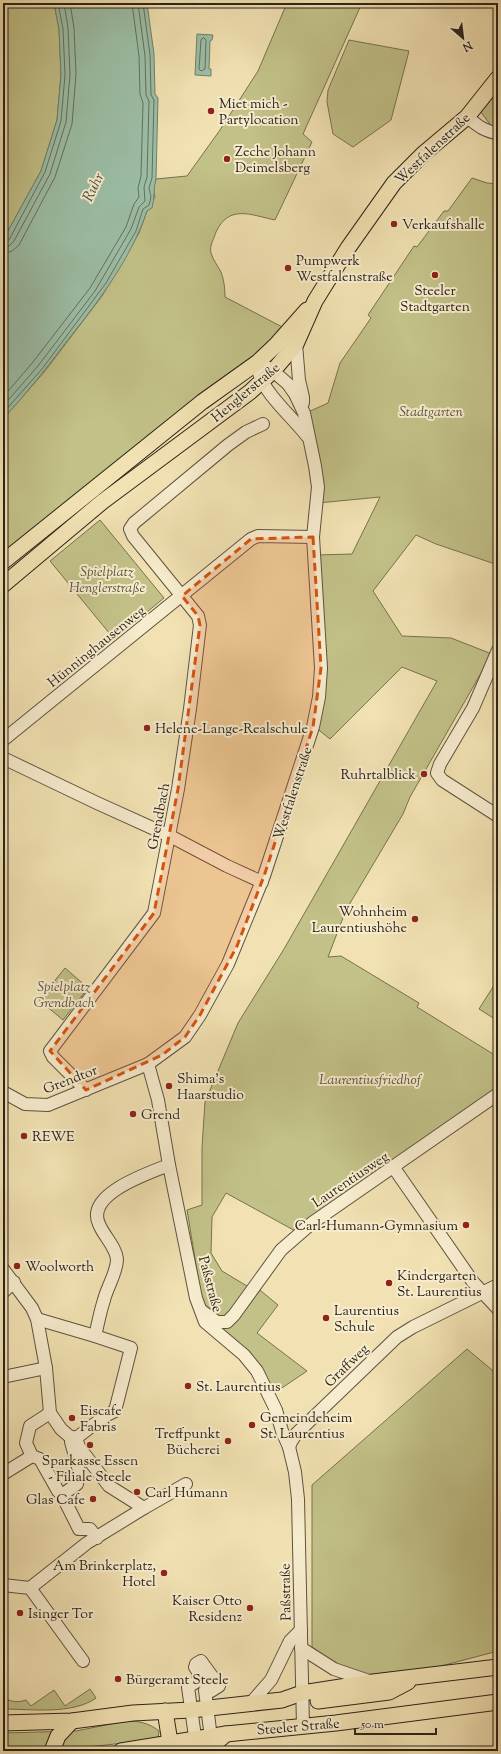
<svg xmlns="http://www.w3.org/2000/svg" width="501" height="1754" viewBox="0 0 501 1754" font-family="'Sorts Mill Goudy',serif">
	<style>
		.green { fill: #c2c188; stroke: #767250 }
		.water { fill: #9cbfa7; stroke: #6f816e }
		.lines { fill: none; stroke-linecap: round; stroke-linejoin: round }
		.shore { stroke: #647160; stroke-width: 1 }
		.minor-casing { stroke: #5d5340; stroke-width: 14 }
		.major-casing { stroke: #2b2319; stroke-width: 17 }
		.minor { stroke: #f7ecce; stroke-width: 12 }
		.major { stroke: #f2e2b3; stroke-width: 15 }
		.marked { fill: #d5540d; fill-opacity: 0.2; stroke: #d5540d; stroke-width: 3; stroke-dasharray: 8 5; stroke-linejoin: round }
		.poi-dot { fill: #8f2418; stroke: #f7ecce; stroke-width: 1.5 }
		.labels { text-anchor: middle; stroke-width: 4; stroke-linejoin: round; paint-order: stroke }
		.poi-label { font-size: 14px; fill: #2b2319; stroke: #f7ecce; text-anchor: start }
		.street-label { font-size: 14px; fill: #2b2319; stroke: #f7ecce }
		.park-label { font-size: 14px; font-style: italic; fill: #58523a; stroke: #f7ecce }
		.water-label { font-size: 15px; font-style: italic; fill: #4d5244; stroke: #f7ecce }
	</style>
	<rect width="100%" height="100%" fill="#f2e2b3"/>
	<filter id="stains"><feTurbulence type="fractalNoise" baseFrequency=".005" numOctaves="4"/><feColorMatrix values="0 0 0 0 .2 0 0 0 0 .09 0 0 0 0 .02 0 0 0 .5 -.17"/></filter>
	<radialGradient id="worn" r=".72"><stop offset=".6" stop-color="#630" stop-opacity="0"/><stop offset="1" stop-color="#630" stop-opacity=".3"/></radialGradient>
	<g class="green">
		<polygon points="3,3 54,3 59,29 61,75 57,120 41,171 3,240"/>
		<path d="M287,3H362L303,134L312,142L275,220C251,215 229,204 216,232C214,239 209,246 211,253C213,260 218,266 221,272C224,280 225,288 225,297L288,330L3,557V419L45,371L102,296L139,233L147,211L155,197L153,189L156,179L187,176L220,130L258,71Z"/>
		<polygon points="349,40 409,51 391,120 353,147 333,134 327,102 328,90"/>
		<polygon points="498,79 498,128 493,128 476,106"/>
		<polygon points="472,178 487,183 498,184 498,565 436,544 416,535 373,591 402,636 451,638 492,654 410,797 403,814 346,910 328,957 341,956 419,1003 417,1007 498,1057 498,1093 299,1233 226,1193 212,1217 211,1253 222,1271 252,1289 234,1315 215,1321 202,1301 187,1210 202,1205 202,1148 205,1102 238,1023 284,949 437,681 402,667 330,739 315,727 316,555 352,554 380,497 318,503 306,413 328,403 340,363 371,318 368,315 414,246 417,247 444,211 448,211"/>
		<polygon points="100,520 164,598 114,639 50,561"/>
		<polygon points="65,968 88,988 63,1020 39,1000"/>
		<polygon points="498,979 498,1021 479,1009"/>
		<polygon points="255,1286 278,1305 257,1333 307,1371 270,1396 214,1323 221,1324"/>
		<polygon points="467,1349 498,1375 498,1651 384,1681 341,1667 312,1647 312,1485"/>
		<path d="M90,1689L96,1698C72,1715 31,1709 3,1709V1697C11,1702 17,1703 26,1700L31,1706L54,1690L65,1706Z"/>
		<path d="M126,1721C139,1721 149,1723 159,1731L158,1739L71,1749L3,1748V1733L76,1731Z"/>
	</g>
	<g class="water">
		<path d="M54,3H147L154,54L155,94L158,98L156,179C153,189 155,198 152,208L147,211C131,258 101,298 70,337C49,365 27,393 3,419V240L41,171L57,120L61,75L59,29Z"/>
		<polygon points="197,34 213,35 212,40 210,41 209,69 211,69 211,76 195,75"/>
	</g>
	<g class="lines">
		<g class="shore">
			<polygon points="204,38 206,40 205,69 201,71 199,69 201,40"/>
			<polyline points="3,242 7,242 10,238 45,172 61,121 65,75 63,29 58,3"/>
			<polyline points="3,247 9,246 14,241 50,174 66,122 70,74 68,28 64,3"/>
			<polyline points="3,254 12,251 19,245 55,177 72,124 76,74 74,28 70,3"/>
			<polyline points="3,397 33,362 90,288 126,227 134,204 139,197 138,188 141,176 143,103 140,94 139,56 132,3"/>
			<polyline points="3,406 38,366 95,291 131,229 139,207 145,201 144,187 147,177 149,101 146,95 145,56 138,3"/>
			<polyline points="3,413 42,369 106,283 136,231 143,209 149,205 151,197 149,188 152,178 154,100 151,95 150,55 143,3"/>
		</g>
		<defs>
			<g id="minor">
				<path d="M467,117C477,125 485,132 498,133"/>
				<polyline points="296,344 299,380 303,397 303,403"/>
				<path d="M259,373C264,393 294,419 307,436"/>
				<polyline points="498,650 473,708 440,764 437,773 442,780 498,816"/>
				<polyline points="3,740 251,539 258,536 313,537"/>
				<polyline points="3,758 97,803 170,836 227,866 262,882"/>
				<polyline points="148,1064 158,1100 169,1165 196,1298 205,1322 244,1355 257,1371 276,1410 282,1431 289,1447 295,1472 298,1499 303,1726"/>
				<polyline points="86,1090 53,1057 50,1051 154,913 178,789 190,709 200,625 198,616 133,536 130,529 134,523 228,445 246,432 263,424"/>
				<polyline points="3,1092 25,1104 48,1105 148,1064 185,1037 200,1015 228,964 264,876 313,727 319,697 321,668 313,537 318,487 315,466 304,413 295,394 288,384 273,371 258,362"/>
				<polyline points="394,1168 473,1282 498,1309"/>
				<polyline points="3,1269 32,1308 37,1319 46,1368 50,1413 61,1429 69,1436 76,1438 79,1447 109,1486 144,1508"/>
				<polyline points="3,1292 14,1282"/>
				<polyline points="202,1311 217,1322 227,1322 234,1315 281,1250 312,1223 498,1094"/>
				<polyline points="37,1319 95,1336 131,1348 115,1411 105,1416 71,1442 79,1471 77,1484 62,1495 79,1529 90,1529 97,1538"/>
				<path d="M95,1336C98,1324 100,1312 104,1300C107,1287 117,1273 117,1259C116,1247 103,1235 99,1224C85,1194 149,1173 169,1165"/>
				<polyline points="3,1377 46,1368"/>
				<polyline points="50,1413 30,1426 26,1443 32,1456 40,1459 58,1491 62,1495"/>
				<polyline points="289,1447 291,1442 296,1434 397,1337 413,1327 498,1285"/>
				<polyline points="3,1474 32,1456"/>
				<polyline points="3,1585 30,1588 83,1661"/>
				<polyline points="30,1588 87,1543 144,1508 186,1484"/>
				<polyline points="301,1648 334,1669 372,1682"/>
				<polyline points="250,1704 271,1680 290,1641 301,1630"/>
				<polyline points="197,1751 188,1687 202,1678 195,1667 197,1666 196,1664 201,1661 219,1686 211,1691 210,1690 205,1690 212,1746"/>
			</g>
			<g id="major">
				<polyline points="3,562 202,402 258,362 276,345 307,310"/>
				<polyline points="3,585 102,502 250,392 273,371 296,344 315,301 348,248 394,183 423,154 467,117 498,78"/>
				<polyline points="318,1701 389,1692 408,1682"/>
				<polyline points="165,1711 170,1742 168,1751"/>
				<polyline points="3,1723 72,1721 133,1713 191,1710 282,1700 302,1693 373,1682 498,1667"/>
				<polyline points="52,1751 58,1736 72,1721"/>
				<polyline points="121,1751 226,1734 336,1723 498,1702"/>
				<polyline points="207,1751 226,1734"/>
			</g>
		</defs>
		<use href="#minor" class="minor-casing"/>
		<use href="#major" class="major-casing"/>
		<use href="#minor" class="minor"/>
		<use href="#major" class="major"/>
	</g>
	<path class="marked" d="M313,537L321,668L313,727L264,876L237,946L200,1015L185,1037L162,1055L86,1090L50,1051L154,913L178,789L200,625L198,616L182,596L251,539Z"/>
	<g class="poi-dot">
		<circle cx="211" cy="111" r="4"/>
		<circle cx="227" cy="159" r="4"/>
		<circle cx="394" cy="224" r="4"/>
		<circle cx="288" cy="268" r="4"/>
		<circle cx="435" cy="275" r="4"/>
		<circle cx="147" cy="728" r="4"/>
		<circle cx="424" cy="774" r="4"/>
		<circle cx="415" cy="919" r="4"/>
		<circle cx="169" cy="1086" r="4"/>
		<circle cx="133" cy="1114" r="4"/>
		<circle cx="24" cy="1136" r="4"/>
		<circle cx="466" cy="1225" r="4"/>
		<circle cx="17" cy="1266" r="4"/>
		<circle cx="389" cy="1283" r="4"/>
		<circle cx="326" cy="1318" r="4"/>
		<circle cx="188" cy="1386" r="4"/>
		<circle cx="72" cy="1418" r="4"/>
		<circle cx="252" cy="1425" r="4"/>
		<circle cx="228" cy="1441" r="4"/>
		<circle cx="90" cy="1445" r="4"/>
		<circle cx="137" cy="1492" r="4"/>
		<circle cx="93" cy="1499" r="4"/>
		<circle cx="164" cy="1573" r="4"/>
		<circle cx="250" cy="1608" r="4"/>
		<circle cx="20" cy="1613" r="4"/>
		<circle cx="118" cy="1679" r="4"/>
	</g>
	<g class="labels">
		<g class="poi-label">
			<text x="219" y="108">Miet mich -<tspan x="219" dy="16">Partylocation</tspan></text>
			<text x="235" y="156">Zeche Johann<tspan x="235" dy="16">Deimelsberg</tspan></text>
			<text x="402" y="229">Verkaufshalle</text>
			<text x="296" y="265">Pumpwerk<tspan x="296" dy="16">Westfalenstraße</tspan></text>
			<text x="435" y="295" text-anchor="middle">Steeler<tspan x="435" dy="16">Stadtgarten</tspan></text>
			<text x="155" y="733">Helene-Lange-Realschule</text>
			<text x="416" y="779" text-anchor="end">Ruhrtalblick</text>
			<text x="407" y="916" text-anchor="end">Wohnheim<tspan x="407" dy="16">Laurentiushöhe</tspan></text>
			<text x="177" y="1083">Shima's<tspan x="177" dy="16">Haarstudio</tspan></text>
			<text x="141" y="1119">Grend</text>
			<text x="32" y="1141">REWE</text>
			<text x="458" y="1230" text-anchor="end">Carl-Humann-Gymnasium</text>
			<text x="25" y="1271">Woolworth</text>
			<text x="397" y="1280">Kindergarten<tspan x="397" dy="16">St. Laurentius</tspan></text>
			<text x="334" y="1315">Laurentius<tspan x="334" dy="16">Schule</tspan></text>
			<text x="196" y="1391">St. Laurentius</text>
			<text x="80" y="1415">Eiscafe<tspan x="80" dy="16">Fabris</tspan></text>
			<text x="260" y="1422">Gemeindeheim<tspan x="260" dy="16">St. Laurentius</tspan></text>
			<text x="220" y="1438" text-anchor="end">Treffpunkt<tspan x="220" dy="16">Bücherei</tspan></text>
			<text x="90" y="1465" text-anchor="middle">Sparkasse Essen<tspan x="90" dy="16">- Filiale Steele</tspan></text>
			<text x="145" y="1497">Carl Humann</text>
			<text x="85" y="1504" text-anchor="end">Glas Cafe</text>
			<text x="156" y="1570" text-anchor="end">Am Brinkerplatz,<tspan x="156" dy="16">Hotel</tspan></text>
			<text x="242" y="1605" text-anchor="end">Kaiser Otto<tspan x="242" dy="16">Residenz</tspan></text>
			<text x="28" y="1618">Isinger Tor</text>
			<text x="126" y="1684">Bürgeramt Steele</text>
		</g>
		<g class="street-label">
			<text transform="translate(432 148) rotate(-43)" y="5">Westfalenstraße</text>
			<text transform="translate(245 392) rotate(-40)" y="5">Henglerstraße</text>
			<text transform="translate(96 646) rotate(-39)" y="5">Hünninghausenweg</text>
			<text transform="translate(292 793) rotate(-72)" y="5">Westfalenstraße</text>
			<text transform="translate(158 816) rotate(-79)" y="5">Grendbach</text>
			<text transform="translate(70 1079) rotate(-21)" y="5">Grendtor</text>
			<text transform="translate(350 1179) rotate(-34)" y="5">Laurentiusweg</text>
			<text transform="translate(211 1284) rotate(75)" y="5">Paßstraße</text>
			<text transform="translate(346 1365) rotate(-44)" y="5">Graffweg</text>
			<text transform="translate(285 1592) rotate(-91)" y="5">Paßstraße</text>
			<text transform="translate(298 1726) rotate(-5)" y="5">Steeler Straße</text>
		</g>
		<g class="park-label">
			<text x="431" y="416">Stadtgarten</text>
			<text x="107" y="576">Spielplatz<tspan x="107" dy="16">Henglerstraße</tspan></text>
			<text x="64" y="991">Spielplatz<tspan x="64" dy="16">Grendbach</tspan></text>
			<text x="370" y="1084">Laurentiusfriedhof</text>
		</g>
		<g class="water-label">
			<text transform="translate(93 187) rotate(-64)" y="5">Ruhr</text>
		</g>
	</g>
	<rect width="501" height="1754" fill="none" stroke="#f2e2b3" stroke-width="16"/>
	<rect x="4" y="4" width="493" height="1746" fill="none" stroke="#2b2319" stroke-width="2"/>
	<rect x="8" y="8" width="485" height="1738" fill="none" stroke="#2b2319"/>
	<g transform="translate(463 38) rotate(152)" stroke="#f7ecce" stroke-width="3" paint-order="stroke">
	<path d="M0-3L7 15L0 10L-7 15Z" fill="#2b2319"/>
	<text y="-6" font-size="11" font-weight="bold" text-anchor="middle" fill="#2b2319">N</text>
	</g>
	<path d="M355 1728v6h81v-6" fill="none" stroke="#2b2319" stroke-width="2"/>
	<text x="361" y="1728" font-size="12" fill="#2b2319" stroke="#f7ecce" stroke-width="3" paint-order="stroke">50 m</text>
	<rect width="100%" height="100%" filter="url(#stains)"/>
	<rect width="100%" height="100%" fill="url(#worn)"/>
</svg>
